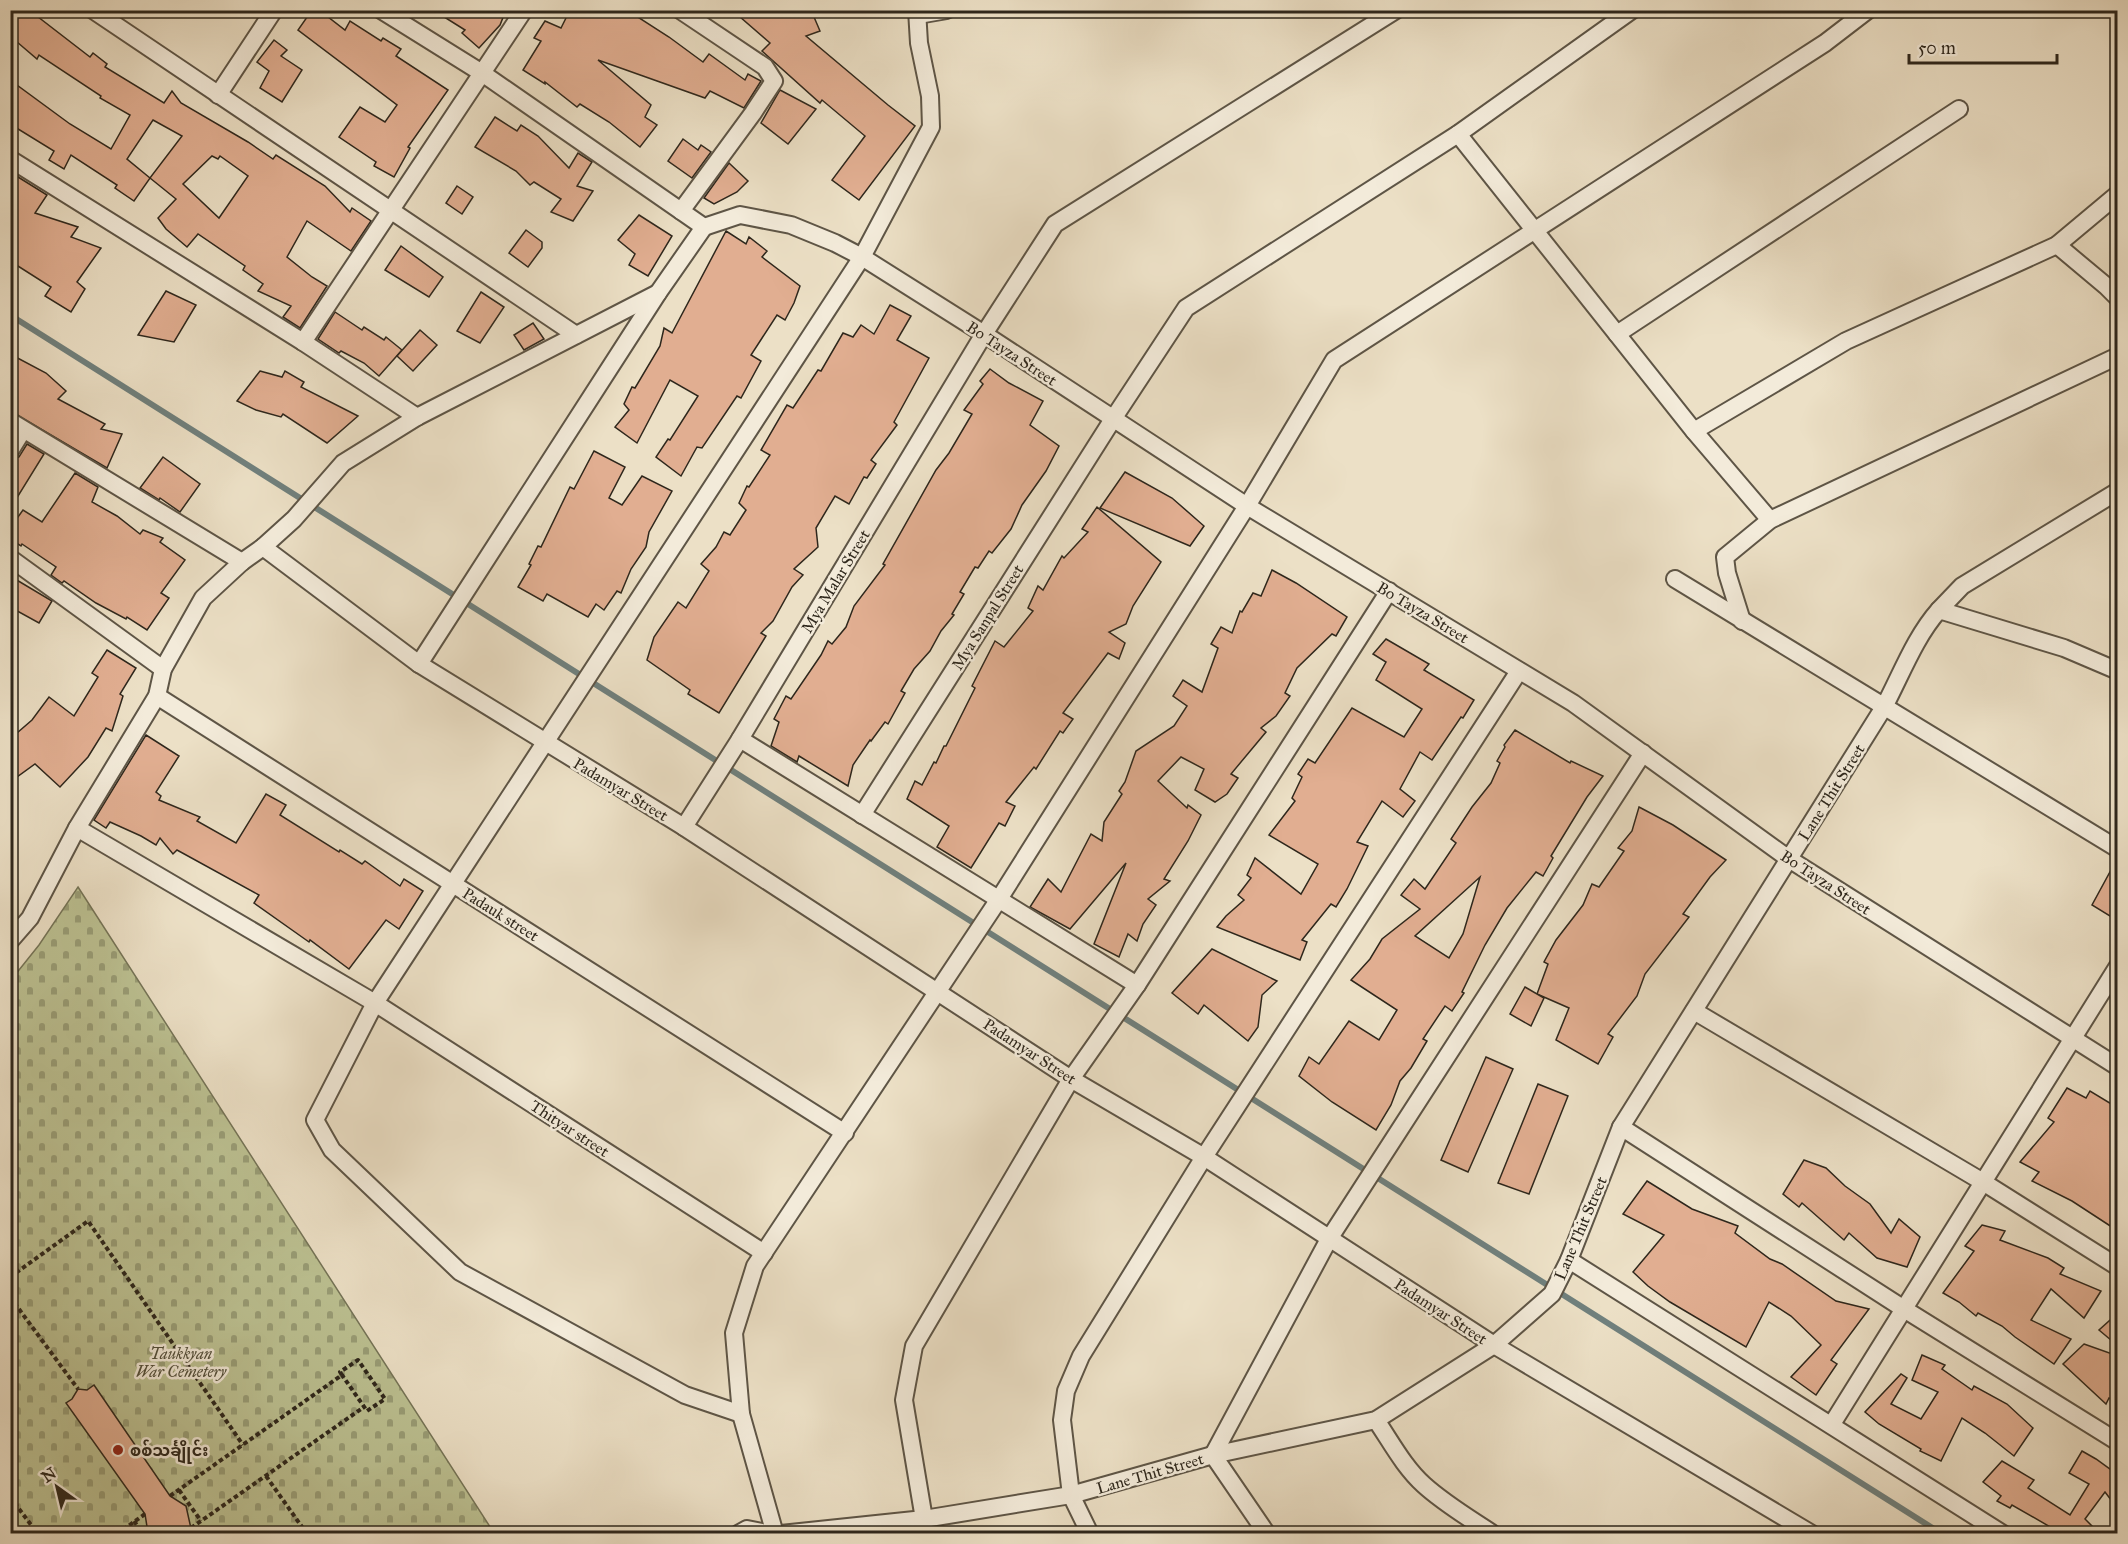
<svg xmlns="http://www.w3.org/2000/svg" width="2128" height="1544" viewBox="0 0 2128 1544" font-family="'IM FELL Great Primer','Noto Sans Myanmar',serif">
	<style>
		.cemetery { fill: url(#cemetery-stones); stroke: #757457; stroke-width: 1.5 }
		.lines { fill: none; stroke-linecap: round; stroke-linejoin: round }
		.stream { stroke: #70807d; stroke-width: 6 }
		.building { fill: #e1ae91; stroke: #2e271c; stroke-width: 1.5; fill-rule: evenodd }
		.minor-casing { stroke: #5e5546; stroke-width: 20 }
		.path { stroke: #2e271c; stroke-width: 4; stroke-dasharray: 4.5 3; stroke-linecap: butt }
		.minor { stroke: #f3ebda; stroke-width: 16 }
		.poi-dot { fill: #8f2418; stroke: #f3ebda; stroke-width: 2 }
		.labels { text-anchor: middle; stroke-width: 5; stroke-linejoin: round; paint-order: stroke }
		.street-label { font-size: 16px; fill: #2e271c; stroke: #f3ebda }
		.park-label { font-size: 16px; font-style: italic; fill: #524e3a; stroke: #f3ebda }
		.poi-label { font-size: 16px; font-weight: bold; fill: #2e271c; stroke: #f3ebda; text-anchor: start }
	</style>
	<defs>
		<pattern id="cemetery-stones" width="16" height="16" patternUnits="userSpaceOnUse" patternTransform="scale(1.5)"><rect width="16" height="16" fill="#bcc192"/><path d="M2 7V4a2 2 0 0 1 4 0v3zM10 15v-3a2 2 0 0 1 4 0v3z" fill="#999d76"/></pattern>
	</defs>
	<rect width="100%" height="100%" fill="#ece0c6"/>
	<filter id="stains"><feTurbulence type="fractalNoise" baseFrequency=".00333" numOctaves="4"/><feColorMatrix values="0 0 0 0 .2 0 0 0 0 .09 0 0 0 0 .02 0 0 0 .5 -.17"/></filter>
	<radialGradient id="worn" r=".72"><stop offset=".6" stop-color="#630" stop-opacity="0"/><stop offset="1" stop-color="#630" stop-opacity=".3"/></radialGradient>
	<polygon class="cemetery" points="78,887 494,1533 11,1534 11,980 39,945"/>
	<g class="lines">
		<polyline class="stream" points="10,315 1942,1534"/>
	</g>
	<g class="building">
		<path d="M18,10H29L90,57L93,53L107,64L105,67L164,103L172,91L181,103L248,142L273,159L276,155L325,186L350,212L352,208L371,221L351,251L307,221L287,257L312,277L327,286L300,328L283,317L291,306L258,291L263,284L243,270L245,266L198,234L187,247L166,229L158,218L176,199L150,178L134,201L115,188L117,185L71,155L64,169L49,160L54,151L10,124V80L70,124L111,149L130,115L100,98L101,96L39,55L37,59L10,36V19ZM153,120L182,136L150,178L127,159ZM212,156L218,159L220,156L248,176L219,218L183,184Z"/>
		<polygon points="312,10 319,10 345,30 350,21 381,41 383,38 401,49 396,56 448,90 408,147 410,148 394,177 374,166 376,162 339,137 360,107 385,122 397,105 298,30"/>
		<polygon points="433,10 506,10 500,25 479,48 462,33 465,30"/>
		<polygon points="570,10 627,10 669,37 703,62 709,54 745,80 748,74 761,81 744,108 710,91 705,98 598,60 651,105 645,117 657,125 640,147 609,122 580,104 577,107 545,82 545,84 523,70 541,41 534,38 545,21 561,28"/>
		<polygon points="732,10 811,10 820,31 806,36 888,105 915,126 859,200 832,180 865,136 822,100 820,103 762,51 770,43"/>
		<polygon points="274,40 287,50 281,56 302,70 282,102 260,88 269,71 257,62"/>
		<polygon points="780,90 816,109 788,144 761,123"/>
		<polygon points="495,117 517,131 521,125 538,136 569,168 578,153 592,162 577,186 593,191 573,221 551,212 561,199 534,182 530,185 516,171 475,147"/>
		<polygon points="683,139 698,150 701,145 711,152 692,178 668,161"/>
		<polygon points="729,163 748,181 737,192 714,204 704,198"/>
		<polygon points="10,172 47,195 35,213 78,227 71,237 101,248 77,282 85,289 71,312 45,296 51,287 10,261"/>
		<polygon points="457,186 473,197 462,214 446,203"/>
		<polygon points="639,215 672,236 648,276 629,265 635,254 618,240"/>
		<polygon points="526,230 542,242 542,248 528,267 509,253"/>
		<polygon points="726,231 746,244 749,237 767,251 762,257 800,286 794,303 785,320 777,315 751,355 761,361 741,398 737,396 702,448 697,447 681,476 656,457 668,439 670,440 698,396 670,380 637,443 615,427 629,410 624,404 632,387 635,388 660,346 664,328 672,333"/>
		<polygon points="401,246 443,277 429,297 385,270"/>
		<polygon points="166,291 196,305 174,342 138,335"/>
		<polygon points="481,292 504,307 480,343 457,331"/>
		<polygon points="890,305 911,316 897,340 929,358 894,422 897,425 871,460 876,464 867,478 864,477 849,504 835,496 816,528 818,547 794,569 803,575 792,587 773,621 761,633 766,636 719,713 688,694 690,690 647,660 654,637 678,602 686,608 709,571 701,564 716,547 724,532 730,535 746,510 739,503 747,486 749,487 770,455 761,450 787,405 793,408 818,370 821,371 843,333 853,337 861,325 874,334"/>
		<polygon points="335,312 362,330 364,327 384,340 386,337 402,350 379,376 364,363 341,351 339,353 318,339"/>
		<polygon points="533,323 544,339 524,350 514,335"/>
		<polygon points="420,330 437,345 413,371 397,356"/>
		<polygon points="10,354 46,373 66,391 58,399 105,424 101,429 122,434 107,468 10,411"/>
		<polygon points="990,369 1009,383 1043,401 1030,425 1059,446 1046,471 1022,505 1011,529 992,553 989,551 978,568 975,567 960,592 964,594 952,614 954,615 941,631 930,651 914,669 901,691 905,693 888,724 885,722 871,741 870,740 853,765 848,786 799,756 797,762 771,746 779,722 774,719 786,696 791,699 821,655 828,641 832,644 846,627 854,606 885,565 883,564 936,470 949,453 972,414 964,410 983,384 980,381"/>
		<polygon points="260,371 282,377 285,371 304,382 301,387 358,416 327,443 283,414 281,417 256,410 237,401"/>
		<polygon points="27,444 44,454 10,509 10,461 19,457"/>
		<polygon points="594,451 625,467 609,498 622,505 642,476 672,491 649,532 646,547 631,569 621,593 617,591 604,610 596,604 588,617 547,594 543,601 518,587 531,565 529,564 538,546 541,547 570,487 574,489"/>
		<polygon points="163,457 200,484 180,512 160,498 159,500 140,488"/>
		<polygon points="1125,472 1172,498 1204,526 1190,546 1100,508"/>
		<polygon points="75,473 98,487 92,502 117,516 140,534 143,530 163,538 160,542 185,560 161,593 169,598 147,630 127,617 126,619 96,603 64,581 62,583 51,575 56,567 22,544 21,546 10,539 10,528 23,510 42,522"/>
		<polygon points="1097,507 1161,562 1133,606 1126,624 1109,632 1125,643 1119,659 1108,653 1063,713 1073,719 1063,733 1060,731 1036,769 1034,767 1006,802 1015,806 1005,826 999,823 971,868 937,847 949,826 907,799 915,781 922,785 934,762 936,763 944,746 946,746 975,688 972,686 995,641 1004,647 1033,611 1028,608 1038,586 1043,590 1062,556 1064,558 1088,532 1082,529"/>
		<polygon points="1272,570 1296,583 1347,617 1336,636 1332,634 1297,668 1285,693 1290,696 1276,716 1261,728 1266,732 1231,774 1238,778 1227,794 1215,802 1195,790 1204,769 1181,757 1158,781 1187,808 1188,805 1201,815 1188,841 1164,879 1170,881 1148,899 1156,905 1143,924 1137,941 1128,934 1119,957 1094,944 1126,863 1070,929 1030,907 1048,879 1061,892 1091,834 1102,841 1104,822 1122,794 1119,791 1125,782 1136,751 1174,726 1187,706 1173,696 1183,680 1202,692 1218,648 1211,644 1221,627 1232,633 1240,611 1242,612 1253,593 1261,596"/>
		<polygon points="10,576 52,601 39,623 10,607"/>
		<polygon points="1386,639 1429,664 1424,670 1474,700 1463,718 1461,717 1432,760 1420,752 1400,789 1415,801 1403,817 1382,801 1357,842 1368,846 1347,889 1336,907 1331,904 1302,940 1307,942 1300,960 1217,927 1226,916 1244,900 1238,895 1251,878 1247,875 1255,858 1301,894 1318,864 1269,835 1295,801 1292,798 1302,777 1298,774 1308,759 1315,763 1352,708 1404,737 1422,709 1376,680 1386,662 1373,654"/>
		<polygon points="107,650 136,668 120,694 123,696 112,731 106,728 88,757 60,787 35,764 10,782 10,739 32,720 49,697 74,716 98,677 92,673"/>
		<path d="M1515,730L1570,763L1571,761L1603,776L1587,797L1551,856L1553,858L1543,876L1536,872L1507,908L1485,945L1462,992L1464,993L1452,1011L1445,1006L1423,1039L1427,1041L1411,1068L1400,1081L1391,1105L1376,1130L1332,1102L1299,1076L1309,1057L1319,1064L1349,1021L1379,1040L1397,1010L1351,980L1370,959L1382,939L1420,909L1401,895L1414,879L1425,889L1456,843L1451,839L1472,807L1491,783L1500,763L1497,761L1505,747L1504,745ZM1480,877L1463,934L1449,958L1415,936Z"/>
		<polygon points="146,735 179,756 156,792 161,796 159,800 200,817 197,821 236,843 266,794 286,805 280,815 339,852 340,850 362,864 365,861 400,886 404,879 423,891 399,929 386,920 349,969 310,940 309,942 254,903 259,895 177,850 173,854 160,838 156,845 141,836 110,822 106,828 94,820"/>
		<polygon points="1639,807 1673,825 1726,860 1710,877 1683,914 1689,917 1645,974 1637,996 1608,1034 1613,1037 1598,1064 1556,1040 1569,1008 1537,994 1548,964 1544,962 1556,940 1583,905 1592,884 1599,887 1624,851 1618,848 1632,831"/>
		<polygon points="2117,859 2118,859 2118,921 2092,905"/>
		<polygon points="1212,949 1277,981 1262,995 1258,1027 1248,1041 1204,1005 1198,1014 1172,993"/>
		<polygon points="1525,987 1544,998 1531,1026 1510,1014"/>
		<polygon points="1486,1057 1513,1069 1468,1172 1441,1160"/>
		<polygon points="1538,1084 1568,1096 1529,1194 1498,1183"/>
		<polygon points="2067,1088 2086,1098 2090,1091 2118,1108 2118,1231 2072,1201 2032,1181 2039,1172 2020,1162 2054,1122 2048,1118"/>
		<polygon points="1804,1160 1826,1168 1845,1186 1870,1204 1891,1233 1899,1219 1920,1237 1907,1267 1877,1258 1849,1233 1844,1240 1802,1203 1799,1207 1783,1194"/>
		<polygon points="1647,1181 1692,1209 1738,1226 1735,1233 1770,1259 1782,1264 1836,1301 1869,1309 1831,1360 1837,1364 1816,1395 1791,1377 1821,1345 1791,1316 1769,1302 1746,1347 1670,1302 1648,1286 1633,1272 1664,1235 1623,1214"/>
		<polygon points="1982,1225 2005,1231 2000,1240 2048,1258 2064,1268 2060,1274 2101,1291 2084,1318 2051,1289 2031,1320 2071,1339 2054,1364 2015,1337 2002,1326 1978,1313 1976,1316 1959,1302 1943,1293 1974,1251 1965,1246"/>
		<polygon points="2118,1313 2118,1346 2099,1330"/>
		<polygon points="2084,1344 2118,1356 2118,1402 2109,1398 2106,1404 2063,1364"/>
		<polygon points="1922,1355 1945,1365 1942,1369 1972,1390 1974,1386 2007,1404 2033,1428 2014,1456 1985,1433 1962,1418 1941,1461 1920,1451 1921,1449 1879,1424 1865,1412 1901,1374 1907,1378 1891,1404 1921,1419 1938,1392 1912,1380"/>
		<polygon points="94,1385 170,1496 186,1506 192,1533 148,1533 145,1514 66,1403 72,1399 78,1389 87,1390"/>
		<polygon points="2082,1451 2096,1459 2118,1475 2118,1509 2105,1492 2085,1519 2099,1533 2058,1533 2059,1532 2012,1505 2010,1508 1997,1501 2001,1496 1983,1482 2002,1461 2034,1480 2028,1488 2070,1515 2089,1484 2069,1473"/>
	</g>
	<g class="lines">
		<defs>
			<g id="minor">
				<polyline points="93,10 576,335"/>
				<polyline points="381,10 482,73 704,227"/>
				<polyline points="680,10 765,67 774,81 753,113 681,211"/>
				<polyline points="918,15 947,10"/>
				<polyline points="218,95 274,10"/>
				<polyline points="1458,134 1694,431 1770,520"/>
				<polyline points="10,159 303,342 417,417"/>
				<polyline points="704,227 740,215 791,225 835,243 862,257 984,334 1247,506 1573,703 1789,859 2118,1067"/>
				<polyline points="2057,245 2106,286 2118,298"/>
				<polyline points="1617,334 1959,109"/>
				<polyline points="303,342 524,10"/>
				<polyline points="10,421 242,562"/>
				<polyline points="1694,431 1846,341 2057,245 2118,194"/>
				<polyline points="10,451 23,430"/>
				<polyline points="263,547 419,664 684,827 1071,1079 1204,1157 1494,1345 1812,1534"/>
				<polyline points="10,558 163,669"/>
				<polyline points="1675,579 2118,849"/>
				<polyline points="1939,610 1962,586 2118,491"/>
				<polyline points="1742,621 1727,573 1725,557 1770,520 2118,356"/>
				<polyline points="419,664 658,293 704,227"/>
				<polyline points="157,696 845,1133"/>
				<polyline points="740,739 1137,985"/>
				<polyline points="862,815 1113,419 1186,308 1458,134 1632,10"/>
				<polyline points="684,827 740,739 984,334 1055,224 1396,10"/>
				<polyline points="77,828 375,1003 764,1253"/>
				<polyline points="10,941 30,918 77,828 157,696 163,669 203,598 242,562 263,547 294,519 343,463 417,417 658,293"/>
				<polyline points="1694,1011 1983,1182 2118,1267"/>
				<polyline points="1621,1127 1904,1309 2118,1442"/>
				<polyline points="1569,1260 2003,1534"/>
				<polyline points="741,1414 685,1395 460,1272 332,1150 315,1120 375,1003 862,257 931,127 930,96 919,43 917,10"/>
				<path d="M1376,1420C1391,1442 1404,1467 1424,1485C1445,1504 1469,1518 1493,1534"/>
				<polyline points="1832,1424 2118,966"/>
				<polyline points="924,1519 904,1400 914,1346 1071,1079 1137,985 1389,591"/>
				<polyline points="738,1534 747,1529 771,1534"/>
				<polyline points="775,1534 741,1414 734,1333 755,1266 999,899 1247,506 1334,360 1825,43 1868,10"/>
				<path d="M781,1534L924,1519L1071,1495L1213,1455L1376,1420L1494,1345L1552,1294L1569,1260L1621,1127L1884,707C1901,675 1915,637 1939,610L2064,648L2118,671"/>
				<polyline points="1090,1534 1071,1495 1062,1420 1066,1391 1081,1356 1204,1157 1519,671"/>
				<polyline points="1267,1534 1213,1455 1329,1239 1643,753"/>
			</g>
		</defs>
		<use href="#minor" class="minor-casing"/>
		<g class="path">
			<polyline points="10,1277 88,1221 243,1445"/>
			<polyline points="10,1297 78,1389"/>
			<polyline points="266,1476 307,1534"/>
			<polyline points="179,1490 201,1521"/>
			<polyline points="170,1496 342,1375 340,1372 358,1360 385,1399 367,1411 342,1375"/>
			<polyline points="10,1497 38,1534"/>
			<polyline points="134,1521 143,1534"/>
			<polyline points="191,1528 364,1407"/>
			<polyline points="117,1534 145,1514"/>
		</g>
		<use href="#minor" class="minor"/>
	</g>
	<circle class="poi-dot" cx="118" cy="1450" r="6"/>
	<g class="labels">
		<g class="street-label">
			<text transform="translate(1012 353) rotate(33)" y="6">Bo Tayza Street</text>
			<text transform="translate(835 581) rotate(-59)" y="6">Mya Malar Street</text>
			<text transform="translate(1423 612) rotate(31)" y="6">Bo Tayza Street</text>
			<text transform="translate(987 617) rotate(-58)" y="6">Mya Sanpal Street</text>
			<text transform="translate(621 789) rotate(31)" y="6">Padamyar Street</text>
			<text transform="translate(1831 792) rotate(-58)" y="6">Lane Thit Street</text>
			<text transform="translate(1826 882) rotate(33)" y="6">Bo Tayza Street</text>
			<text transform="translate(501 914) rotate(32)" y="6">Padauk street</text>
			<text transform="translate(1030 1051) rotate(33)" y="6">Padamyar Street</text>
			<text transform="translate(570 1128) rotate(33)" y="6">Thityar street</text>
			<text transform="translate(1580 1228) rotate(-67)" y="6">Lane Thit Street</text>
			<text transform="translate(1441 1311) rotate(33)" y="6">Padamyar Street</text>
			<text transform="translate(1150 1473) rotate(-16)" y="6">Lane Thit Street</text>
		</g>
		<g class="park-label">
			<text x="181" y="1359">Taukkyan<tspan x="181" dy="18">War Cemetery</tspan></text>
		</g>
		<g class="poi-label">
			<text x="130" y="1456">စစ်သင်္ချိုင်း</text>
		</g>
	</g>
	<rect width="2128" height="1544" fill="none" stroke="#ece0c6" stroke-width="36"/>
	<rect x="12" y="12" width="2104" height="1520" fill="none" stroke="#2e271c" stroke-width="3"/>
	<rect x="18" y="18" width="2092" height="1508" fill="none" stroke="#2e271c" stroke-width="1.5"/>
	<g transform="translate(57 1487) rotate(326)" stroke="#f3ebda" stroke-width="4.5" paint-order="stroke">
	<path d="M0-4.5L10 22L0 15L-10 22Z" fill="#2e271c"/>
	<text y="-9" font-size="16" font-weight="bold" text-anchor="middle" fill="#2e271c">N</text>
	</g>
	<path d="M1909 54v9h148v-9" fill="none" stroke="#2e271c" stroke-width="3"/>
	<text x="1918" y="54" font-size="18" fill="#2e271c" stroke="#f3ebda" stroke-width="4.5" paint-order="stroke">50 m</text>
	<rect width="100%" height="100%" filter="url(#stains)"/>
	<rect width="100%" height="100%" fill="url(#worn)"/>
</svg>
